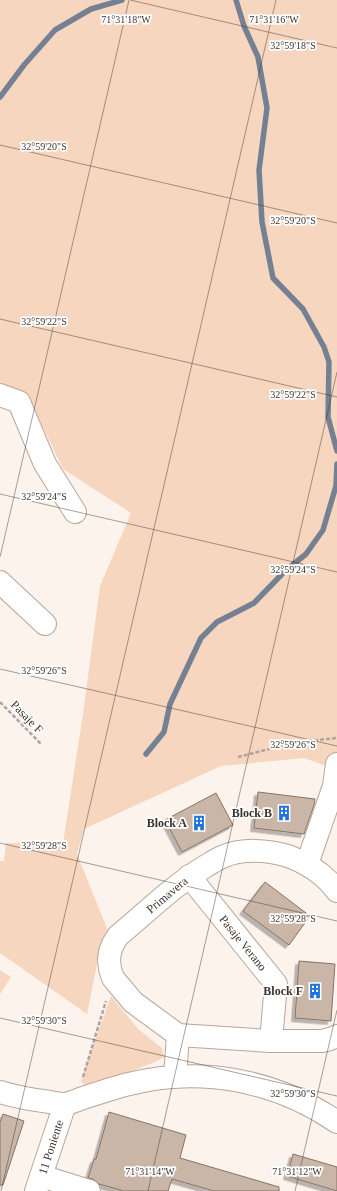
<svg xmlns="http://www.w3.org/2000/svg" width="337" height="1191" viewBox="0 0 337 1191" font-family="Georgia,serif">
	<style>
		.green { fill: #f6d6bf }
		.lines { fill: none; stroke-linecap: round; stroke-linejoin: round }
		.stream { stroke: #758192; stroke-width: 5.5 }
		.building { fill: #cab6a7; stroke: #867365; filter: url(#shadow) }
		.minor-casing { stroke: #baa697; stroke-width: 24 }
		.path { stroke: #aea59f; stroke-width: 2.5; stroke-dasharray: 4 2; stroke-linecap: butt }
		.minor { stroke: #fff; stroke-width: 22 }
		.ticks { fill: none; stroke: #3b332c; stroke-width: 1; stroke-opacity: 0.45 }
		.labels { text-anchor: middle; stroke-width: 3.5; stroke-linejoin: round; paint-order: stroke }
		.street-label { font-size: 12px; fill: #3b332c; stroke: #fff }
		.poi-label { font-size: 12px; font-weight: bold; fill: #3b332c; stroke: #fff; text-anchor: end }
		.ticks-label { font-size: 10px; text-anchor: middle; fill: #3b332c; stroke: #fff; stroke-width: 3.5; stroke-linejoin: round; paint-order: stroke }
	</style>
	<defs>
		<filter id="shadow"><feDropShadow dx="-3.5" dy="3.5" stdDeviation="0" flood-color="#0004"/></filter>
	</defs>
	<rect width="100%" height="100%" fill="#fcf3ed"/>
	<g class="green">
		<polygon points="0,0 337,0 337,770 304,758 221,766 84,829 77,854 108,931 99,954 87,1014 0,953 0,861 4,861 6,843 63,843 83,714 100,586 131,513 63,469 28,396 0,383"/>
		<polygon points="0,970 11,977 0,994"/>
		<polygon points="111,996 138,1029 162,1048 164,1057 155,1062 87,1088 81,1081"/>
	</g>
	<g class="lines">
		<g class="stream">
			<polyline points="236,0 244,26 258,57 267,108 259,170 262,222 273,278 303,309 324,347 329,362 328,417 337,451"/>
			<polyline points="0,97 24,65 55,30 91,9 122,0"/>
			<polyline points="146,754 164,732 170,704 201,638 217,622 254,603 285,571 306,554 323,530 336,486 337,464"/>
		</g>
	</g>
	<g class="building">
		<polygon points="258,792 315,799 314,805 304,834 254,828"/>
		<polygon points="216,793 233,825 182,852 165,820"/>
		<polygon points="265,882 310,916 289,945 243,911"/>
		<polygon points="299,961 335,964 331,1021 295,1018"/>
		<polygon points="109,1112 186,1135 180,1158 279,1187 279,1191 214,1191 172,1179 168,1191 124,1191 99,1184 93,1179 88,1178 94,1159 96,1159"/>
		<polygon points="3,1114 24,1121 3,1185 0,1185 0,1122"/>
		<polygon points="293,1154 337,1167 337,1191 287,1176"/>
	</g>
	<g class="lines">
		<defs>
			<g id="minor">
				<polyline points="0,395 19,402 45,464 75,512"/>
				<polyline points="0,582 45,624"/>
				<polyline points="307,864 334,786 337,764"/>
				<polyline points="189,876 276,984 271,1041"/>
				<path d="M337,891C325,875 307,863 288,856C268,850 242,848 222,857C217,859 211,863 206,866C174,885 147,912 118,936L113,944L110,952L109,960L110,969L113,978L133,1002L178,1035L271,1041H322L330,1039L337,1036"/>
				<polyline points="175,1077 178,1035"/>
				<path d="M0,1092C16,1097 34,1100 50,1102C55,1103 61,1104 65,1104C71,1103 77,1100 83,1098C98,1093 113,1088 129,1084C202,1066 275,1080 337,1122"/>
				<polyline points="41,1176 89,1191"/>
				<polyline points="36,1191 65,1104"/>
			</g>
		</defs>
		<use href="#minor" class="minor-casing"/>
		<g class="path">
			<polyline points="0,702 41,744"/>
			<polyline points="238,757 297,742 337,738"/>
			<polyline points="83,1077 106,1001"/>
		</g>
		<use href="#minor" class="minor"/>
	</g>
	<path class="ticks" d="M130,0L337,48M0,145L337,223M0,319L337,397M0,494L337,572M0,557L129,0M0,669L337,746M0,843L337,921M0,1018L337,1096M1,1191L276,0M148,1191L337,372M295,1191L337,1010"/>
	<defs>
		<symbol id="building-bare" viewBox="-9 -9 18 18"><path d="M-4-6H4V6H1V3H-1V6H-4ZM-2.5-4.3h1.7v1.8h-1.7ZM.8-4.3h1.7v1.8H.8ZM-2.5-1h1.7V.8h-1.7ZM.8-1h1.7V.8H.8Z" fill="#1d73dd" stroke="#fff" stroke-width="2.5" paint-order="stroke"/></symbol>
	</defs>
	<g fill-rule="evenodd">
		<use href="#building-bare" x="273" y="802" width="22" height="22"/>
		<use href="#building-bare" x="188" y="812" width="22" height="22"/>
		<use href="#building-bare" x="304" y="980" width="22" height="22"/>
	</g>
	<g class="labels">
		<g class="street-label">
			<text transform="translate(27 717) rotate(46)" y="4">Pasaje F</text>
			<text transform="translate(167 895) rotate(-40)" y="4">Primavera</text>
			<text transform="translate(243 943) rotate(51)" y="4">Pasaje Verano</text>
			<text transform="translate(51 1147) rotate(-72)" y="4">11 Poniente</text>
		</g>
		<g class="poi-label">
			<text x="272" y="817">Block B</text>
			<text x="187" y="827">Block A</text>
			<text x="303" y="995">Block F</text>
		</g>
	</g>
	<g class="ticks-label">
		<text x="126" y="23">71°31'18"W</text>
		<text x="274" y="23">71°31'16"W</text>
		<text x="293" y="49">32°59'18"S</text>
		<text x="44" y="150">32°59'20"S</text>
		<text x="293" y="224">32°59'20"S</text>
		<text x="44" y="325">32°59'22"S</text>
		<text x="293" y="398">32°59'22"S</text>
		<text x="44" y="500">32°59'24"S</text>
		<text x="293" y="573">32°59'24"S</text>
		<text x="44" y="674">32°59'26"S</text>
		<text x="293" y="748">32°59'26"S</text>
		<text x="44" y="849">32°59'28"S</text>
		<text x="293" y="922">32°59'28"S</text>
		<text x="44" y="1024">32°59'30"S</text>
		<text x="293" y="1097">32°59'30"S</text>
		<text x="150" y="1175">71°31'14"W</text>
		<text x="297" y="1175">71°31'12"W</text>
	</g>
</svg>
